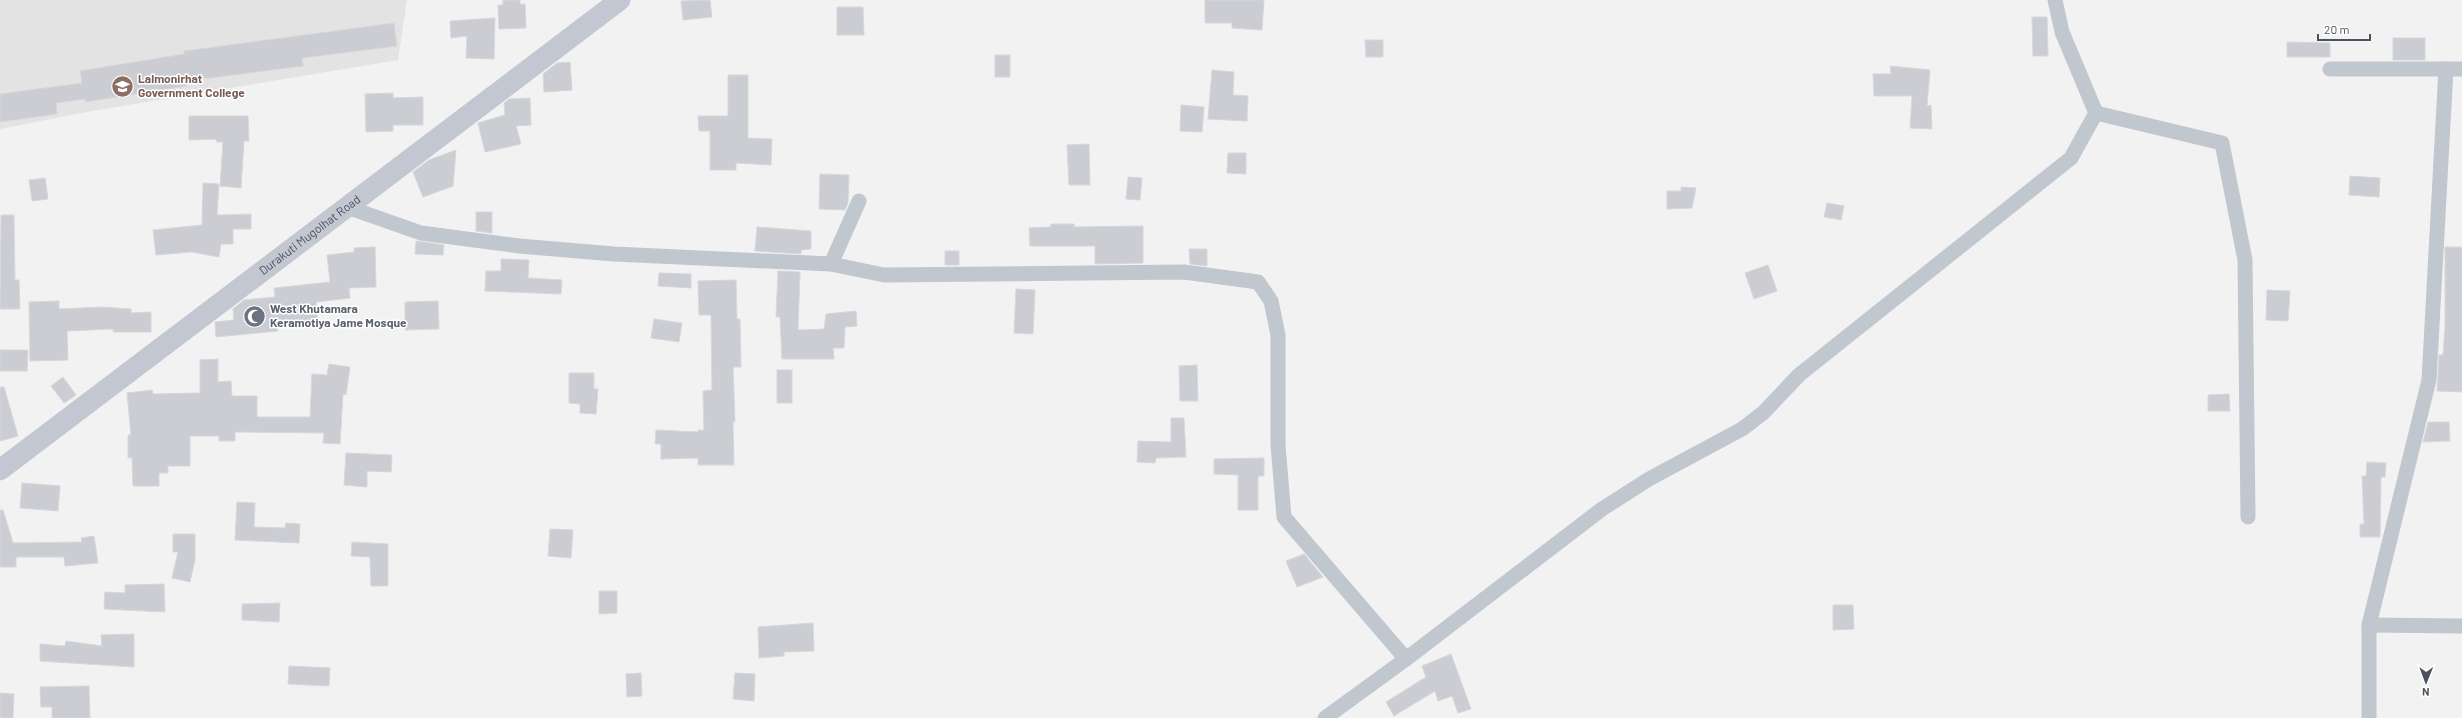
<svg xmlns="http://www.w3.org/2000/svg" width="2462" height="718" viewBox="0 0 2462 718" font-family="Barlow,sans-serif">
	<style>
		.education { fill: #e4e3e3 }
		.building { fill: #cccdd3; stroke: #d6d7dc }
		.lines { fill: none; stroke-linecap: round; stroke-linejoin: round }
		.minor { stroke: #c1c7ce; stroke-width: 15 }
		.secondary { stroke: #c2c7d2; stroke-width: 21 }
		.labels { text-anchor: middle; stroke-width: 3; stroke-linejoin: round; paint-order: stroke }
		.education-label { font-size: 12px; font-weight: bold; fill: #785e54; stroke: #fff; text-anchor: start }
		.street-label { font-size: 12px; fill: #4b525d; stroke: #fff }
		.worship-label { font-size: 12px; font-weight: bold; fill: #5b616d; stroke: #fff; text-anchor: start }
	</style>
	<rect width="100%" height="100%" fill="#f3f2f2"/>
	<polygon class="education" points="0,0 407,0 398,60 92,111 0,129"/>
	<g class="building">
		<polygon points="503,0 520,0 520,4 525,4 526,28 499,29 498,5 503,5"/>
		<polygon points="710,0 712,17 683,20 681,1"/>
		<polygon points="1205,0 1264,0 1262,30 1232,28 1232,23 1205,23"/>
		<polygon points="837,7 863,7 864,35 837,35"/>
		<polygon points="2032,17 2047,17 2048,56 2033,56"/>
		<polygon points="495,18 494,59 466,58 467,36 451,38 450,21"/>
		<polygon points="394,23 397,46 302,58 303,66 186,81 187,86 85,102 85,99 56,103 57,114 0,122 0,94 82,83 80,71 184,54 184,51"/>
		<rect x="2393" y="38" width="32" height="22"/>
		<polygon points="1365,40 1383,40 1383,57 1366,57"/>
		<polygon points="2287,42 2330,43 2330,57 2287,57"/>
		<rect x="995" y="55" width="15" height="22"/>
		<polygon points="570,62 572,90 544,92 543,74 557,63"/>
		<polygon points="1890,66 1930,70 1927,106 1931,105 1932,129 1910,128 1912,96 1874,96 1873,74 1891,74"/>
		<polygon points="1212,70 1234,72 1233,95 1248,96 1247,121 1208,119"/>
		<polygon points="728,75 748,75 748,138 772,139 771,165 736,163 736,170 710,170 710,131 699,131 698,116 728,116"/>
		<polygon points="393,93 393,98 423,97 423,125 393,125 393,131 366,132 365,94"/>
		<polygon points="530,98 531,125 516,126 521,144 485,152 478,123 505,115 504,103 509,99"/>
		<polygon points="1181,105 1204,107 1202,132 1180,131"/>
		<polygon points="189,116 248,116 249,141 244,141 241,188 220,186 223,142 217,142 216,139 189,140"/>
		<polygon points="1089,144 1090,185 1069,185 1067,145"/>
		<polygon points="456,150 453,186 423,197 413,172 429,160"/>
		<polygon points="1228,153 1246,153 1246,174 1227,173"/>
		<polygon points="820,174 849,175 848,203 845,210 819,209"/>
		<polygon points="2350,176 2380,178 2379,197 2349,195"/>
		<polygon points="1128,177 1142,178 1140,200 1126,199"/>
		<polygon points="45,178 48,199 32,201 29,180"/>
		<polygon points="203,183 219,184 217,215 251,214 251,229 233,229 233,244 221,244 219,257 191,252 156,255 153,230 202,225"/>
		<polygon points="1681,187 1696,188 1692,208 1667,209 1667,191 1681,191"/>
		<polygon points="1827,203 1844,206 1841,220 1824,217"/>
		<polygon points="476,212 492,212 492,233 476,231"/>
		<polygon points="1,215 14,215 15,280 19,280 20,309 0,309"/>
		<polygon points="1051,224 1074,224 1074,227 1143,226 1143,263 1095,264 1095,246 1030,246 1029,228 1051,227"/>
		<polygon points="757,227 811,231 811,249 801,250 801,254 755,251"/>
		<polygon points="416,241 444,245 443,255 415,254"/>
		<polygon points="375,247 376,287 349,288 350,298 316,302 318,323 277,326 278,331 216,337 215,322 234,320 233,309 244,300 275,297 274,288 330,282 327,255 354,252 354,248"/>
		<polygon points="2445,247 2462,247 2462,392 2437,391 2439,355 2443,355 2445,328"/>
		<polygon points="1189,249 1207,249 1207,266 1190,264"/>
		<rect x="945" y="251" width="14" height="14"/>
		<polygon points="501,259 529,260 528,278 562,280 561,294 485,291 486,271 501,271"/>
		<polygon points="1768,265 1777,291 1754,299 1745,273"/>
		<polygon points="778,271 800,272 798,330 824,329 826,314 856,311 857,326 845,327 844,348 833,348 834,359 782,359 780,317 776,317"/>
		<polygon points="659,273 691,274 691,288 658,286"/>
		<polygon points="736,280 737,319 740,319 741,367 733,367 735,421 733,422 734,465 698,465 698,458 661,459 661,444 655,444 656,430 698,432 698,430 704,430 703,391 712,390 711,315 699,315 698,281"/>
		<polygon points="1016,289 1035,290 1033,334 1014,333"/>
		<polygon points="2267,290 2290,291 2288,321 2266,320"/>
		<polygon points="59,301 59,309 102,307 131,309 131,313 151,312 151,332 113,332 113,329 67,331 68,360 30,361 29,302"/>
		<polygon points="438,301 439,329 405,330 405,302"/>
		<polygon points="654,319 682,323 679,342 651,338"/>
		<polygon points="0,350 28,350 27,371 0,371"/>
		<polygon points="218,359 218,382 231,381 232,396 257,396 257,417 310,417 312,374 327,375 329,364 350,367 346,395 343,394 340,444 323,443 324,433 235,432 235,441 219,441 219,436 190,436 190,466 168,466 168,473 159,473 159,486 133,486 132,457 128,458 128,435 131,435 127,393 152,390 153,394 200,393 200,360"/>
		<polygon points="1197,365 1198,401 1180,401 1179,366"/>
		<rect x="777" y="370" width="15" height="33"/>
		<polygon points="569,373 594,373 594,389 598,389 596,414 580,413 580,404 569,403"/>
		<polygon points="63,377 76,395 64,403 51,386"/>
		<polygon points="0,387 4,387 18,436 0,441"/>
		<polygon points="2229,394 2230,411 2208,411 2208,395"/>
		<polygon points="1171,418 1184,418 1186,457 1156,458 1155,463 1137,462 1138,441 1171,442"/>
		<polygon points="2428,422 2449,422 2450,441 2423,442"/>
		<polygon points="346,453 392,455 391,472 367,471 367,487 344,485"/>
		<polygon points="1264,458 1264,476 1258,476 1258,510 1238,510 1238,475 1214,474 1214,459"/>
		<polygon points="2367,462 2386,463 2385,477 2381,477 2380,537 2360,537 2360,524 2364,524 2362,476 2366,476"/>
		<polygon points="22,483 60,486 58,511 20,508"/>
		<polygon points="237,502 255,503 254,527 285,528 286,523 300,524 299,543 235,540"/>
		<polygon points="0,510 3,510 13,543 82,542 81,538 94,536 98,563 65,566 64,557 16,557 16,567 0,567"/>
		<polygon points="550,529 573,530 571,558 548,556"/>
		<polygon points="173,534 195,534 195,560 190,582 172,578 178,552 173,552"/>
		<polygon points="352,542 388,544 388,586 371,586 370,557 351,556"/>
		<polygon points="1304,554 1323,577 1297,587 1286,561"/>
		<polygon points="164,584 165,612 104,609 105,592 125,593 125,585"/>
		<polygon points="599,591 617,591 617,613 599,614"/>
		<polygon points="280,603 279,622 242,620 242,604"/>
		<polygon points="1833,605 1853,605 1854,629 1833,630"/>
		<polygon points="813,623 814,651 784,652 784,656 759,658 758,627"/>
		<polygon points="134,634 134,667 40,661 40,644 65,646 66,641 102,646 101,635"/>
		<polygon points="1451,654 1471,709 1458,713 1452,696 1438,701 1435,691 1394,716 1386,702 1426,677 1422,666"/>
		<polygon points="289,666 330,668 329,686 288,684"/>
		<polygon points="641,673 642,696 627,697 626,674"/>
		<polygon points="735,673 755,674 754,701 733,699"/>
		<polygon points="89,686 90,718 52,718 52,707 41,707 40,687"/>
		<polygon points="0,693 14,694 13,718 0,718"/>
	</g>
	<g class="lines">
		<g class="minor">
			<polyline points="2330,69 2446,69"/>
			<polyline points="2096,113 2222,143 2245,260 2248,517"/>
			<polyline points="347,207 421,233 519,246 614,254 831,264 884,275 1184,272 1258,282 1271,301 1278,335 1278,445 1284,517 1406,659"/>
			<polyline points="831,264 859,201"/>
			<polyline points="2369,625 2462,626"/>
			<polyline points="1325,718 1406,659 1602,509 1649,479 1742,429 1763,413 1799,375 2071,158 2096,113 2062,32 2055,0"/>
			<polyline points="2369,718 2369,625 2429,380 2446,69 2462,69"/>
		</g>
		<path class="secondary" id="s1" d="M0,470L620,0"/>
	</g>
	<defs>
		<symbol id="university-disc" viewBox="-11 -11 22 22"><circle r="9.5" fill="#8d6e63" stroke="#fff"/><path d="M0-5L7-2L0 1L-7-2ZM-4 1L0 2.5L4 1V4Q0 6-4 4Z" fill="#fff"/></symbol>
		<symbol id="mosque-disc" viewBox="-11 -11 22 22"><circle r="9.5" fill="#6b7280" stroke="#fff"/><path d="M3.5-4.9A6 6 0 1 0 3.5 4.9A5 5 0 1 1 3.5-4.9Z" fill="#fff"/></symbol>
	</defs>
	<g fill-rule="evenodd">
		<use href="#university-disc" x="110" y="74" width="25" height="25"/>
		<use href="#mosque-disc" x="242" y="304" width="25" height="25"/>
	</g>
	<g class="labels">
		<g class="education-label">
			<text x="138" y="83">Lalmonirhat<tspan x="138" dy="14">Government College</tspan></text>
		</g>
		<g class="street-label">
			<text dy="4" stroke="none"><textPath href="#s1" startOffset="389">Durakuti Mugolhat Road</textPath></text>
		</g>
		<g class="worship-label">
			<text x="270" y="313">West Khutamara<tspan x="270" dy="14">Keramotiya Jame Mosque</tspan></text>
		</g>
	</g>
	<g transform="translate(2426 682) rotate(181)" stroke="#ffffff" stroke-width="3" paint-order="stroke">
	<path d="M0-3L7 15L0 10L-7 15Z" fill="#4b525d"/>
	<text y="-6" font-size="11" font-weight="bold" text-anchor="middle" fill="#4b525d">N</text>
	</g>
	<path d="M2318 34v6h52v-6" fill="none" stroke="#4b525d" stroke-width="2"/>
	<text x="2324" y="34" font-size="12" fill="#4b525d" stroke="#ffffff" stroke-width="3" paint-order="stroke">20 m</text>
</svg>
